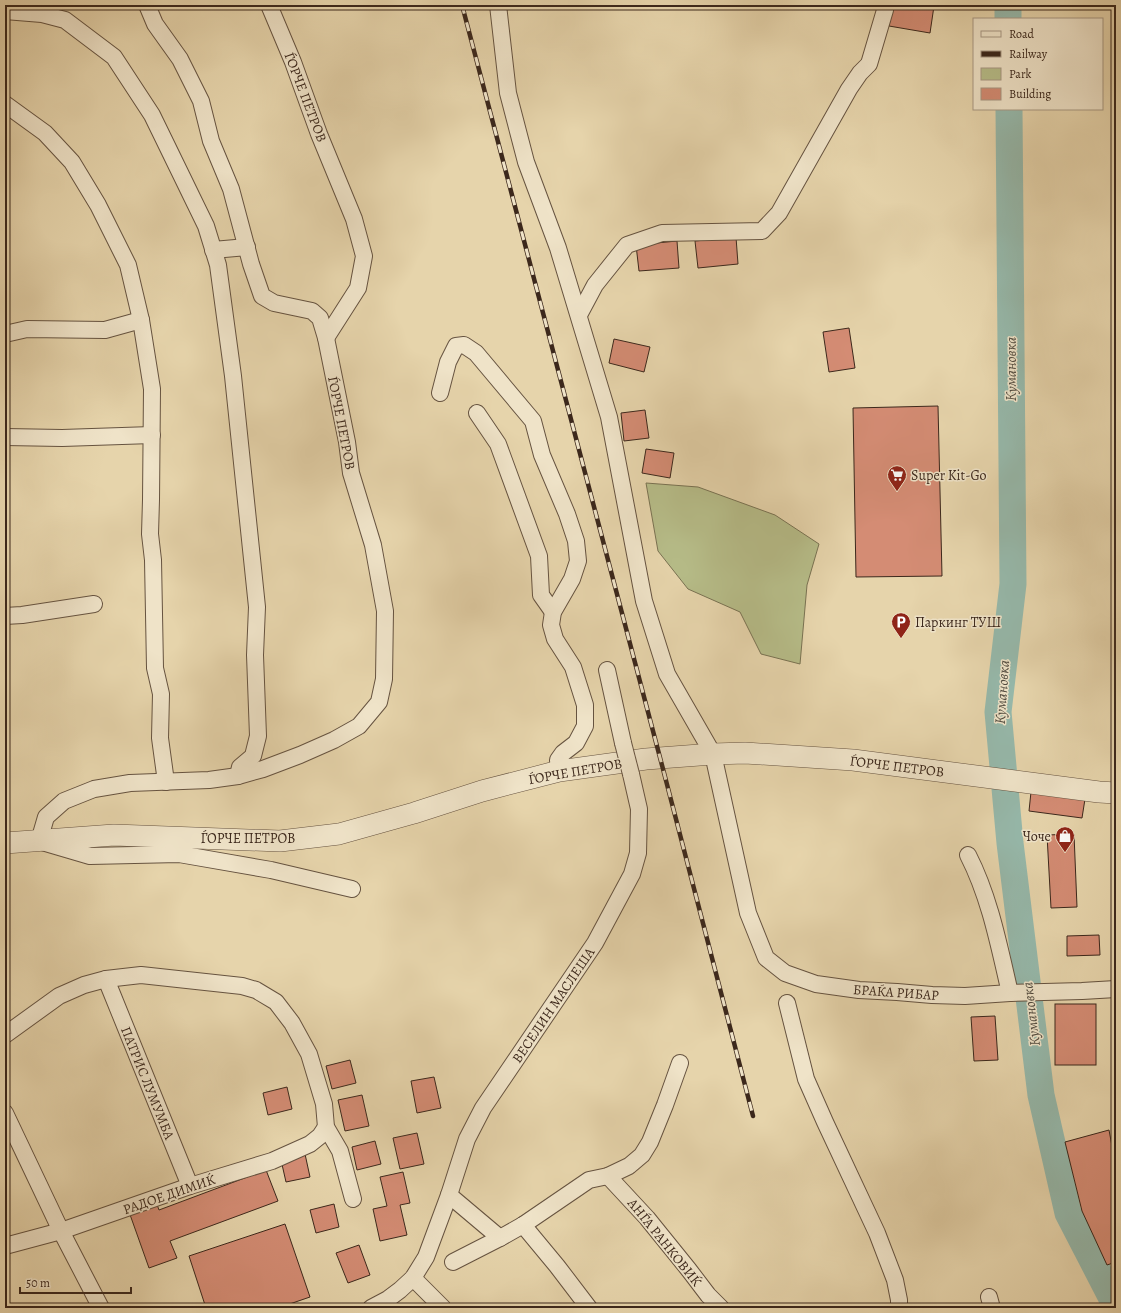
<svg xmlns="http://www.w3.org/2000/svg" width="1121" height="1313" viewBox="0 0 1121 1313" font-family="Alegreya,serif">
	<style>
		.green { fill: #b6bc88; stroke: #797252 }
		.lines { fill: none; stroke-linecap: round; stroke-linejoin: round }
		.river { stroke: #96b8aa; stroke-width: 27 }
		.building { fill: #d48c74; stroke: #3c281c }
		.minor-casing { stroke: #665340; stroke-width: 18 }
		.tertiary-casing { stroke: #665340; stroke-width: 22 }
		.minor { stroke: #efe3c8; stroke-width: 16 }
		.tertiary { stroke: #efe3c8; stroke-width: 21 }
		.rail-casing { stroke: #3c281c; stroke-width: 4.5 }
		.rail { stroke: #efe3c8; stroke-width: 3; stroke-dasharray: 9; stroke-linecap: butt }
		.minor-bridge-casing { stroke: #665340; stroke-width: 18; stroke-linecap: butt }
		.minor-bridge { stroke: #efe3c8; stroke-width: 16 }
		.labels { text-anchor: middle; stroke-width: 3; stroke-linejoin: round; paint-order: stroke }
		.street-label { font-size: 14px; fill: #3c281c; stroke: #efe3c8 }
		.poi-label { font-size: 14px; fill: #3c281c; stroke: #efe3c8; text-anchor: start }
		.water-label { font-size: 15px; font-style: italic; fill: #524c40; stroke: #efe3c8 }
	</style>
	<rect width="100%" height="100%" fill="#e6d4ab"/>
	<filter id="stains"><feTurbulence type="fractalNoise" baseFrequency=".005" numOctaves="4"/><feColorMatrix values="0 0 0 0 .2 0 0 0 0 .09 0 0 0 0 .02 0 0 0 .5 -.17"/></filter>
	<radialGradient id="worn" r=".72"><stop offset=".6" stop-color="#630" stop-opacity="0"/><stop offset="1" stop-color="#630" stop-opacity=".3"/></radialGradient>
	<polygon class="green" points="646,483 698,487 775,515 819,544 807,585 800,664 761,654 740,612 688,589 658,551"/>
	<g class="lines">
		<g class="river">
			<polyline points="1008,5 1008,19"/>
			<polyline points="1009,109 1013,584 998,712 1010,843 1041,1095 1068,1213 1116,1306"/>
		</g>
	</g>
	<g class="building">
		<polygon points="893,5 934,6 930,33 889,26"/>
		<polygon points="736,237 738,264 698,268 695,241"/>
		<polygon points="677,241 679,268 639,271 636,245"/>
		<polygon points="849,328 855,368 829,372 823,332"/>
		<polygon points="614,339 650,347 644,372 609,363"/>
		<polygon points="938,406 942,576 856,577 853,408"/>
		<polygon points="645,410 649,438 624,441 621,413"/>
		<polygon points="646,449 674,453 670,478 642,473"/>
		<polygon points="1031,792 1085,799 1082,818 1029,811"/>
		<polygon points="1074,834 1077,907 1051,908 1047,835"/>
		<polygon points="1099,935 1100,955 1067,956 1067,936"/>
		<rect x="1055" y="1004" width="41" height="61"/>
		<polygon points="995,1016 998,1060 974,1061 971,1017"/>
		<polygon points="350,1060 356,1083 332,1089 326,1066"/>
		<polygon points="434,1077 441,1108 417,1113 411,1081"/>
		<polygon points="287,1087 292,1109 268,1115 263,1093"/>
		<polygon points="362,1095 369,1126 345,1131 338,1100"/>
		<polygon points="1109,1130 1116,1168 1116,1262 1107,1265 1082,1211 1065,1142"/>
		<polygon points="417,1133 424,1164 400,1169 393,1138"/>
		<polygon points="375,1141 381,1164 357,1170 352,1147"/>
		<polygon points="305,1154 310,1177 286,1182 281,1160"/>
		<polygon points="266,1170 278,1201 170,1241 177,1258 149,1268 128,1209 155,1199 159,1210"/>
		<polygon points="403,1172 410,1203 400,1205 407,1235 380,1241 373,1209 387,1206 380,1177"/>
		<polygon points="334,1204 339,1227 316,1233 310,1210"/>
		<polygon points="285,1224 310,1297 278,1308 206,1308 189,1256"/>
		<polygon points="359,1245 370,1275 348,1283 336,1253"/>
	</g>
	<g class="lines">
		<defs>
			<g id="minor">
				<polyline points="147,5 155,24 180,59 201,101 211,141 231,189 251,264 262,296 274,303 312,311 320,318 326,338 347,442 351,473 373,545 385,611 384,679 379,702 359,726 334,740 300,755 263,769 238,776 209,780 130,783 94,789 64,801 46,817 39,841 90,856 179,854 271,870 352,889"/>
				<polyline points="269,5 293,62 319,134 354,219 364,256 358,288 326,338"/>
				<polyline points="498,5 508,93 526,162 558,248 609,417 644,601 667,674 713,754 748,913 766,958 785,973 816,984 859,990 897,992 932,995 965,996 1010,993 1082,991 1116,989"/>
				<polyline points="5,11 42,14 65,20 114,57 152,115 206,226 218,265 233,376 257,607 255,655 258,736 253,756 240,767 238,776"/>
				<polyline points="5,104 45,133 72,162 98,205 128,265 141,320 152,389 151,500 150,534 153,560 155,668 161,694 160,738 166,782"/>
				<polyline points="213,250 247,247"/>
				<polyline points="579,315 595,285 627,245 662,233 762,231 779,213 849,89 860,73 869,64 885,10"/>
				<polyline points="5,334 27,329 105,330 141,320"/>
				<polyline points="440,393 448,362 456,346 464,345 476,353 533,421 542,455 567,514 576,541 578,561 572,579 553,612 551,625 555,639 573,667 585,705 585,726 576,743 563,753 558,760 559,771"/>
				<polyline points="477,413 498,444 539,556 541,595 553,612"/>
				<polyline points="5,437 62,438 152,435"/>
				<polyline points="5,616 22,615 94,604"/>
				<polyline points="607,670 623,743"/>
				<path d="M968,855C990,898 999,946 1010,993"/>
				<polyline points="106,979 190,1186"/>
				<polyline points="787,1003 806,1079 825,1122 877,1233 895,1280 899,1300 899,1308"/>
				<polyline points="5,1035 59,996 84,985 106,979 141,975 242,986 256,990 276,1002 292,1023 309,1054 324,1104 326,1127 340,1151 353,1199"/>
				<polyline points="5,1113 61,1231 101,1308"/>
				<polyline points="608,1176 647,1218 689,1270 708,1295 721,1308"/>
				<polyline points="449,1195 500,1238"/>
				<polyline points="523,1225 557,1266 589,1308"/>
				<polyline points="5,1246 61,1231 190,1186 272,1161 310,1144 320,1136 326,1127"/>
				<polyline points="453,1262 500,1238 523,1225 589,1180 608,1176 629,1166 642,1155 650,1142 665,1105 680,1063"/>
				<polyline points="413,1278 443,1308"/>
				<polyline points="989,1297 992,1308"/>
				<polyline points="371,1308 388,1299 400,1290 413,1278 426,1257 449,1195 467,1139 483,1108 595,943 632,874 638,853 639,809 631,774"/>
			</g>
			<polyline id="tertiary" points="5,843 114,835 280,841 339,834 414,813 482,791 559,771 646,759 713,754 745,753 853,760 1099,792 1116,793"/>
		</defs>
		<use href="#minor" class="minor-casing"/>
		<use href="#tertiary" class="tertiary-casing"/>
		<use href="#minor" class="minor"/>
		<use href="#tertiary" class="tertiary"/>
		<defs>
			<polyline id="rail" points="462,5 663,769 753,1116"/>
		</defs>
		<use href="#rail" class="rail-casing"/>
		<use href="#rail" class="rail"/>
		<defs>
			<polyline id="minor-bridge" points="623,743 631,774"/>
		</defs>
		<use href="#minor-bridge" class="minor-bridge-casing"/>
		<use href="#minor-bridge" class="minor-bridge"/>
	</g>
	<defs>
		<symbol id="supermarket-pin" viewBox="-11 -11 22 30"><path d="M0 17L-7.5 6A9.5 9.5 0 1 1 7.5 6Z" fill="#8f2418" stroke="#efe3c8"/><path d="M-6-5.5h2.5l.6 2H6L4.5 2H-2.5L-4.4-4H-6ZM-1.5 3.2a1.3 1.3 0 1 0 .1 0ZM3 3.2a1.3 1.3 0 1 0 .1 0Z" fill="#fff"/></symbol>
		<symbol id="parking-pin" viewBox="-11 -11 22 30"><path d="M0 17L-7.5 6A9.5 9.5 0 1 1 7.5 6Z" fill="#8f2418" stroke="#efe3c8"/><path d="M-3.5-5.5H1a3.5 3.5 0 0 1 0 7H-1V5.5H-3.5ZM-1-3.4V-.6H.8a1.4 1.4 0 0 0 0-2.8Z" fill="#fff"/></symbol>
		<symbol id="shop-pin" viewBox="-11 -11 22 30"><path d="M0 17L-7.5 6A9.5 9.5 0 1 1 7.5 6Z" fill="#8f2418" stroke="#efe3c8"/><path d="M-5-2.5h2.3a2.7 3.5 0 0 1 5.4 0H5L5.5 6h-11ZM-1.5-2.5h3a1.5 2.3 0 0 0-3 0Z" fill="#fff"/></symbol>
	</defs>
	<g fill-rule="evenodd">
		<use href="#supermarket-pin" x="886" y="464" width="22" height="30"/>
		<use href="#parking-pin" x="890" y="611" width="22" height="30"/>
		<use href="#shop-pin" x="1054" y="825" width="22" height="30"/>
	</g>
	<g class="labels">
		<g class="street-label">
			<text transform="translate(306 97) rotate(69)" y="5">ЃОРЧЕ ПЕТРОВ</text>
			<text transform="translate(342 423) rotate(79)" y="5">ЃОРЧЕ ПЕТРОВ</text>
			<text transform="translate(897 766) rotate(7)" y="5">ЃОРЧЕ ПЕТРОВ</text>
			<text transform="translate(575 771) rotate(-10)" y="5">ЃОРЧЕ ПЕТРОВ</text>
			<text x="248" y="843">ЃОРЧЕ ПЕТРОВ</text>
			<text transform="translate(896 992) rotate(4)" y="5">БРАЌА РИБАР</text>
			<text transform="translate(553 1005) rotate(-56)" y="5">ВЕСЕЛИН МАСЛЕША</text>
			<text transform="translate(148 1083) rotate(68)" y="5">ПАТРИС ЛУМУМБА</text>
			<text transform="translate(169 1194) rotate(-19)" y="5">РАДОЕ ДИМИЌ</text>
			<text transform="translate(665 1242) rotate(51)" y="5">АНЃА РАНКОВИЌ</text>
		</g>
		<g class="poi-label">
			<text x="911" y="480">Super Kit-Go</text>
			<text x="915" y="627">Паркинг ТУШ</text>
			<text x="1051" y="841" text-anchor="end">Чоче</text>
		</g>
		<g class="water-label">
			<text transform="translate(1011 369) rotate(-90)" y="5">Кумановка</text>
			<text transform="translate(1002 692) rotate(-86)" y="5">Кумановка</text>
			<text transform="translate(1031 1014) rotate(-97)" y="5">Кумановка</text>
		</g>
	</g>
	<rect width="1121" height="1313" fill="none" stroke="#e6d4ab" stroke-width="20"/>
	<rect x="6" y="6" width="1109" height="1301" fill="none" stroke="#3c281c" stroke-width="2"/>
	<rect x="10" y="10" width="1101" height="1293" fill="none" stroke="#3c281c"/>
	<rect x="973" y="18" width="130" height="92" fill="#efe3c8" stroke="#a79883"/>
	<rect x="981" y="31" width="20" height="6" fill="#efe3c8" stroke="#a79883"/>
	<text x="1009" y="38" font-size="12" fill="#3c281c">Road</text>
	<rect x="981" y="51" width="20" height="6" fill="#3c281c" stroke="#a79883"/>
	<text x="1009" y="58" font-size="12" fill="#3c281c">Railway</text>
	<rect x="981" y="68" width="20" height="12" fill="#b6bc88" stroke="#a79883"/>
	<text x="1009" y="78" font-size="12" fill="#3c281c">Park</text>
	<rect x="981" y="88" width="20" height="12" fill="#d48c74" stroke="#a79883"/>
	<text x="1009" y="98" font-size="12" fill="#3c281c">Building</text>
	<path d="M20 1287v6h111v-6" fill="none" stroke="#3c281c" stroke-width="2"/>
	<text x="26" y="1287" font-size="12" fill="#3c281c" stroke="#efe3c8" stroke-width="3" paint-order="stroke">50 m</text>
	<rect width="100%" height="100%" filter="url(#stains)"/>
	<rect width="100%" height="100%" fill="url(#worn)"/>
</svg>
